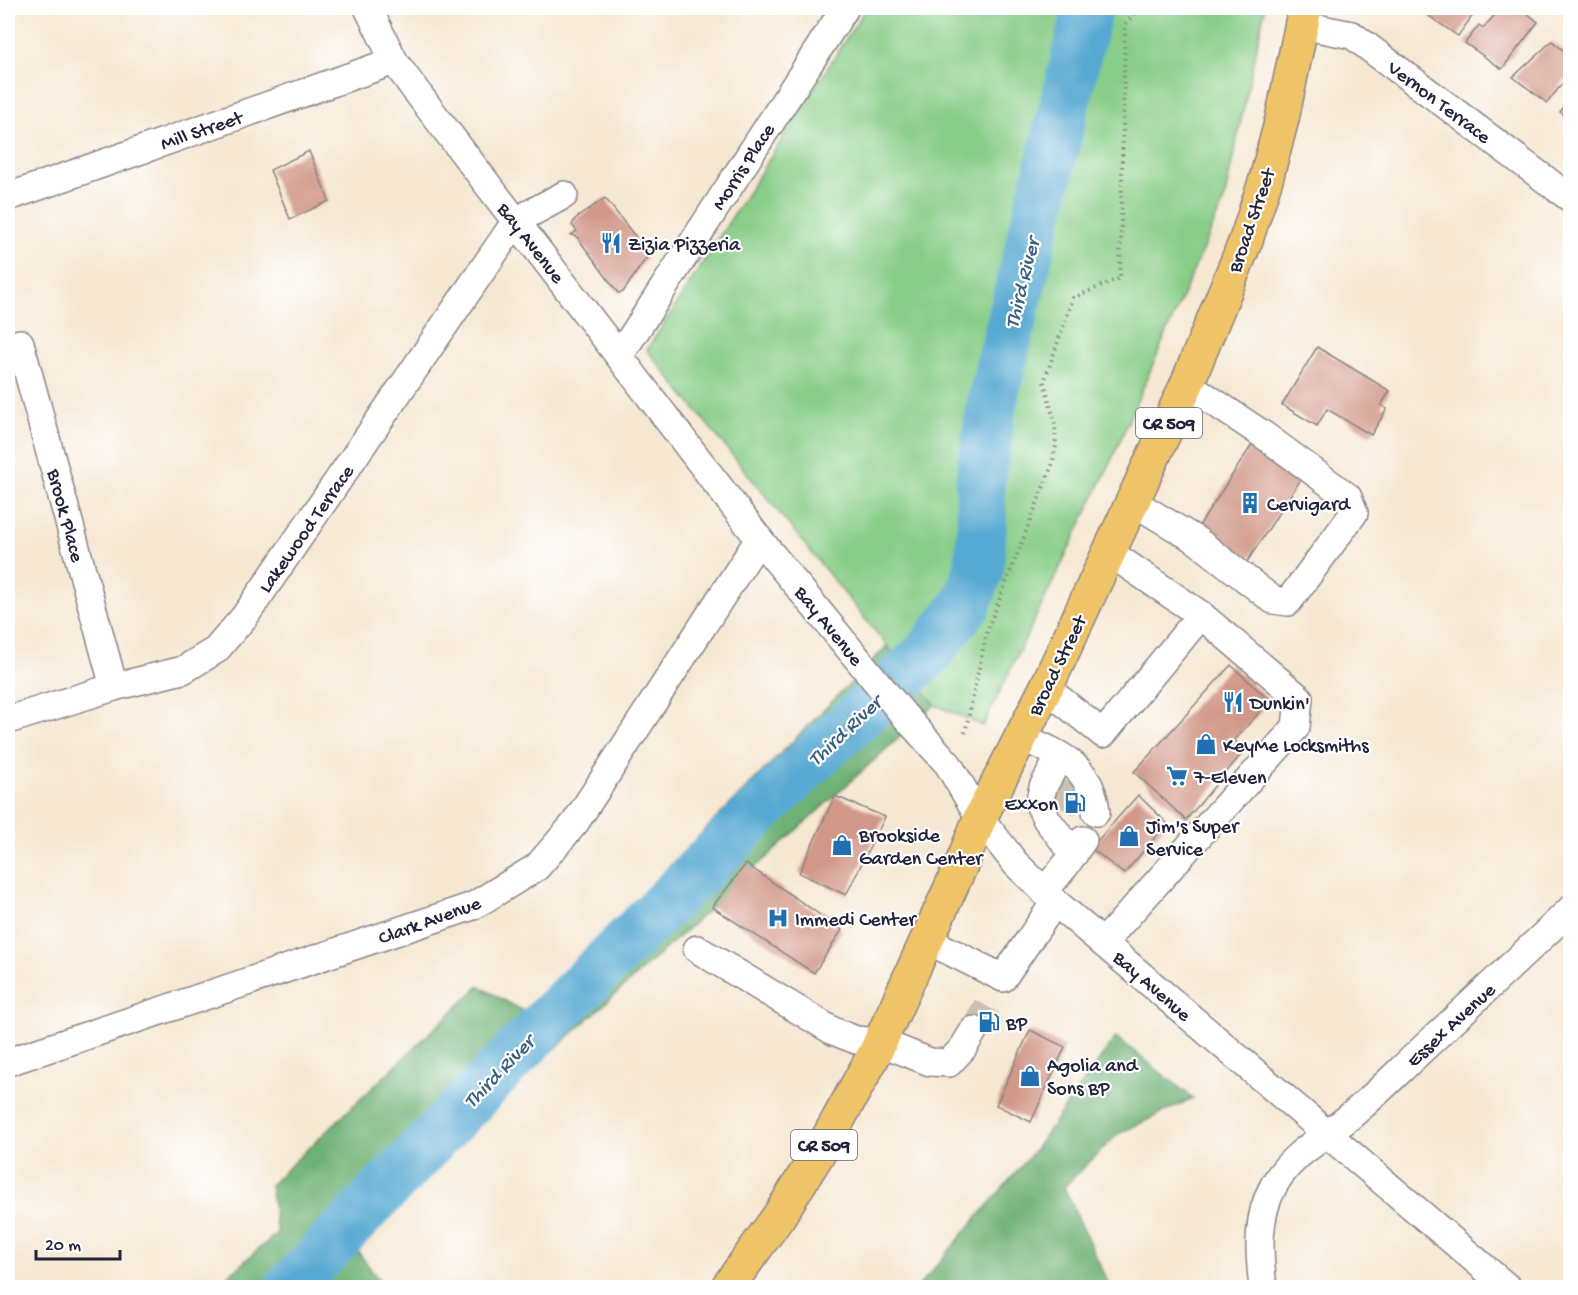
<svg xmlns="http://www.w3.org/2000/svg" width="1578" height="1295" viewBox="0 0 1578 1295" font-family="'Gochi Hand',sans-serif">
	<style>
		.green { fill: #89ce88; stroke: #567862; stroke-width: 1.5 }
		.forest { fill: #6eb174; stroke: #486a58; stroke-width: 1.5 }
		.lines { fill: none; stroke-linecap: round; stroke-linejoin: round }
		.river { stroke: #57a9d2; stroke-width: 50 }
		.building { fill: #d19889 }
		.minor-tunnel { stroke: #ccc0b4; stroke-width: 27; stroke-dasharray: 27 14; stroke-linecap: butt }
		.minor-casing { stroke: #8c8486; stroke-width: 30 }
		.major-casing { stroke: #8c8486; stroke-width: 36 }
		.path { stroke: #8c8486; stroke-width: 4; stroke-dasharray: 1.5 4.5; stroke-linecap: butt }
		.minor { stroke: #fff; stroke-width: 27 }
		.major { stroke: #efc469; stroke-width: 33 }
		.labels { text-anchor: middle; stroke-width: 4.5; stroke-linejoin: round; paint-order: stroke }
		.shield { fill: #fff; stroke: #646476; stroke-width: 1.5 }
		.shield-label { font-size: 18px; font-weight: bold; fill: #22223b }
		.street-label { font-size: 20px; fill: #22223b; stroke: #fff }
		.poi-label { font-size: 20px; fill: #22223b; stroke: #fff; text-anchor: start }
		.water-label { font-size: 21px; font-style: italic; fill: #3a5f7f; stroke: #fff }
	</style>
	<rect width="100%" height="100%" fill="#fff"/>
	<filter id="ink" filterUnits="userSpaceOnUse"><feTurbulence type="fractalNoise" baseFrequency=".0167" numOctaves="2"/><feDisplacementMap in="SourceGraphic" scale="12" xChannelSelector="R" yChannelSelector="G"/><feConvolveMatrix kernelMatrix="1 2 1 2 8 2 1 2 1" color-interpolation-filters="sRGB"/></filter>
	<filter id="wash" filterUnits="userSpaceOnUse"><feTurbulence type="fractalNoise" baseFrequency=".008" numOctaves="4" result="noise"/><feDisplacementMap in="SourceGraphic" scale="24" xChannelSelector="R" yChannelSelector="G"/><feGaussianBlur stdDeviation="1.35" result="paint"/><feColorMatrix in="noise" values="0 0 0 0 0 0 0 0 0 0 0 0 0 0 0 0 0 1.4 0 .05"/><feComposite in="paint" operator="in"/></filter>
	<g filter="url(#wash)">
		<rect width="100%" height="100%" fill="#f6e7d2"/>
		<polygon class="green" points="866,8 1265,8 1224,200 1109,466 983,726 935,705 647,350"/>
		<g class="forest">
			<polygon points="887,646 935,705 347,1237 384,1287 214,1288 277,1233 270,1185 479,986 525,1012"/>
			<polygon points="1116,1037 1193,1098 1118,1134 1064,1187 1110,1287 918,1287 1030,1156"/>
		</g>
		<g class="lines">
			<polyline class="river" points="289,1288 555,1013 815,756 926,655 967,603 979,568 982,526 980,484 992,402 1088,8"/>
		</g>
		<g id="blocks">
			<g class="building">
				<polygon points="1435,8 1478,8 1458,36 1429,16"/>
				<polygon points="1501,8 1521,8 1538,22 1502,69 1465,43 1479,25 1483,28"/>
				<polygon points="1552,41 1570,56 1570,74 1547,103 1513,77"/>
				<polygon points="1570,100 1570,120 1560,112"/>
				<polygon points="309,151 329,201 290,219 270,170"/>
				<polygon points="605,198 649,254 623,292 618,293 577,237 571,235 577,231 572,225 575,219"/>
				<polygon points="1317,347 1390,391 1381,405 1387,409 1371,435 1327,409 1317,426 1282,405"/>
				<polygon points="1255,440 1305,473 1245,565 1195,532"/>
				<polygon points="1231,665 1270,701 1234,740 1245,750 1186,820 1134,772"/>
				<polygon points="1138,795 1167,823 1124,874 1091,848"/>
				<polygon points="835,796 885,817 846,895 799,873"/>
				<polygon points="746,864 842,930 814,973 712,907"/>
				<polygon points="1030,1030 1065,1047 1031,1122 996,1105"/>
			</g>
		</g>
	</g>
	<g filter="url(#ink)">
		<use href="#blocks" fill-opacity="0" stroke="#8c8486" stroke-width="1.5"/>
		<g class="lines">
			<g class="minor-tunnel">
				<polyline points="1063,809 1075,784"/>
				<polyline points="974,1030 991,998"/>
			</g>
			<defs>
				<g id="minor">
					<polyline points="368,8 394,61 416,91 759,539 903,714 948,764 980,818 1016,864 1055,902 1508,1288"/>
					<polyline points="1301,25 1352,35 1570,198"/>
					<polyline points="8,197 394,61"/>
					<polyline points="20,343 114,687"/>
					<polyline points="620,355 845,8"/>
					<polyline points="1133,502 1196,540 1273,600 1288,602 1354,513 1348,497 1265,436 1187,384"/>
					<polyline points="1110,553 1201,615"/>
					<polyline points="1046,688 1103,734 1201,615 1299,698 1296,727 1103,943"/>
					<polyline points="8,720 114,687 183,670 216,650 245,616 516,221 564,195"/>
					<path d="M1021,737C1060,754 1092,766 1096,812"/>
					<polyline points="1060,756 1043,787 1039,804 1047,820 1074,854"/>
					<polyline points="1044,892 1066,865 1083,840"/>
					<polyline points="927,940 1003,978 1055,902"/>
					<polyline points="697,949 833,1031 856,1040 880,1042 930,1062 949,1063 963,1048 974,1030"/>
					<polyline points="8,1062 473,906 537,867 575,823 759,539"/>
					<path d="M1263,1288C1259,1253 1256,1217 1274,1185C1293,1151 1326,1138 1354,1113C1380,1091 1403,1067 1428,1044C1475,1000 1523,955 1570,910"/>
				</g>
				<polyline id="major" points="727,1288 779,1216 828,1138 875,1053 963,861 980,818 1046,688 1187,384 1246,240 1266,179 1282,119 1305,8"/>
			</defs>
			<use href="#minor" class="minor-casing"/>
			<use href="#major" class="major-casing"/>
			<polyline class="path" points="965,733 987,631 1052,465 1056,446 1055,423 1044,382 1073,298 1120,278 1125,24 1140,8"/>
			<use href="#minor" class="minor"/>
			<use href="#major" class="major"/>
		</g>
	</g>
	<defs>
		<symbol id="restaurant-bare" viewBox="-9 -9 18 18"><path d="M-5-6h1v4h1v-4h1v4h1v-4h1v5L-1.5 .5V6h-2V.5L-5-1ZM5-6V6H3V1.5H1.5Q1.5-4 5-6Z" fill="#1f6fb2" stroke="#fff" stroke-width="2.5" paint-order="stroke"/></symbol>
		<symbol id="building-bare" viewBox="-9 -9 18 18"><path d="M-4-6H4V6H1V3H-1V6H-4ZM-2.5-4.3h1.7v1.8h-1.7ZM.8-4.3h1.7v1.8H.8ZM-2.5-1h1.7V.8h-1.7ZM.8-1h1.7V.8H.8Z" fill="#1f6fb2" stroke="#fff" stroke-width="2.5" paint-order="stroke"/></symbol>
		<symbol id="shop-bare" viewBox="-9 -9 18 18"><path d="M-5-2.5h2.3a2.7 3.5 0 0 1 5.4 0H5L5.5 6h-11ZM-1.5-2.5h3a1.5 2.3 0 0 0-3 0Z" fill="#1f6fb2" stroke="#fff" stroke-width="2.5" paint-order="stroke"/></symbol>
		<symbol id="supermarket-bare" viewBox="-9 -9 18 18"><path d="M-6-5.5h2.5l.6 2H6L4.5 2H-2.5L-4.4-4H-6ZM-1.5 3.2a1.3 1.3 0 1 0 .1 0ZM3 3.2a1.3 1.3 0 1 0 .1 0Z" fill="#1f6fb2" stroke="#fff" stroke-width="2.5" paint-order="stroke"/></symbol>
		<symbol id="fuel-bare" viewBox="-9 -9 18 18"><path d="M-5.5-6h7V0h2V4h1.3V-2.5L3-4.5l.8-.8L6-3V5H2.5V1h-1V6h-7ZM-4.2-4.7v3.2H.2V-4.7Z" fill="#1f6fb2" stroke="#fff" stroke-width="2.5" paint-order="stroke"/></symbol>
		<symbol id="hospital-bare" viewBox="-9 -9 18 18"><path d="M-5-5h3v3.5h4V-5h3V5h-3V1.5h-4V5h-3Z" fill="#1f6fb2" stroke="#fff" stroke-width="2.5" paint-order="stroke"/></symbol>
	</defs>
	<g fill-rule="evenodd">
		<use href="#restaurant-bare" x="596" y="228" width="30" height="30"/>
		<use href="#building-bare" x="1235" y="488" width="30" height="30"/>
		<use href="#restaurant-bare" x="1218" y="687" width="30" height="30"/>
		<use href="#shop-bare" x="1191" y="729" width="30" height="30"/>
		<use href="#supermarket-bare" x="1162" y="761" width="30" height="30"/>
		<use href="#fuel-bare" x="1060" y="788" width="30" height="30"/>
		<use href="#shop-bare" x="1114" y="821" width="30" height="30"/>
		<use href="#shop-bare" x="827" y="830" width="30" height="30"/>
		<use href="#hospital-bare" x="763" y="903" width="30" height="30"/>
		<use href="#fuel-bare" x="974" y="1007" width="30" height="30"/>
		<use href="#shop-bare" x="1015" y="1061" width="30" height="30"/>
	</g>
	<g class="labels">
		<g class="shield">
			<rect x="1136" y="408" width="66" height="30" rx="4.5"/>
			<rect x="791" y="1130" width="66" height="30" rx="4.5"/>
		</g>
		<g class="shield-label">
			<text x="1169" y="429">CR 509</text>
			<text x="824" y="1151">CR 509</text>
		</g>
		<g class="street-label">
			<text transform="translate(1440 101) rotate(37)" y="7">Vernon Terrace</text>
			<text transform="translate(201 129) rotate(-19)" y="7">Mill Street</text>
			<text transform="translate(742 166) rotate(-57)" y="7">Morris Place</text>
			<text transform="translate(1250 220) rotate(-71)" y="7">Broad Street</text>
			<text transform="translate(532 242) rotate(52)" y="7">Bay Avenue</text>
			<text transform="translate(67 515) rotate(75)" y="7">Brook Place</text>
			<text transform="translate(305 528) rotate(-55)" y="7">Lakewood Terrace</text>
			<text transform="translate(830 625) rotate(51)" y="7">Bay Avenue</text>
			<text transform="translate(1056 665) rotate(-64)" y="7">Broad Street</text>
			<text transform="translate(429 919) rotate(-20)" y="7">Clark Avenue</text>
			<text transform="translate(1153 985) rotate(41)" y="7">Bay Avenue</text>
			<text transform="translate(1450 1024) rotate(-43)" y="7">Essex Avenue</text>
		</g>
		<g class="poi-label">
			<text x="628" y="250">Zizia Pizzeria</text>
			<text x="1267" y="510">Cervigard</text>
			<text x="1250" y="709">Dunkin'</text>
			<text x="1223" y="751">KeyMe Locksmiths</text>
			<text x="1194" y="783">7-Eleven</text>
			<text x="1058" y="810" text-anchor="end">Exxon</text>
			<text x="1146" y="832">Jim's Super<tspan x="1146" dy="23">Service</tspan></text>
			<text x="859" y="841">Brookside<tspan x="859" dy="23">Garden Center</tspan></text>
			<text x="795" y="925">Immedi Center</text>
			<text x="1006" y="1029">BP</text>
			<text x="1047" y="1071">Agolia and<tspan x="1047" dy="23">Sons BP</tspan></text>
		</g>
		<g class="water-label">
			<text transform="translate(1021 283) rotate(-76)" y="7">Third River</text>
			<text transform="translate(844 730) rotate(-43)" y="7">Third River</text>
			<text transform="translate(498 1071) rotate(-46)" y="7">Third River</text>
		</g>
	</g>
	<rect width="1578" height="1295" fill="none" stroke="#fff" stroke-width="30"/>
	<path d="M36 1250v9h84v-9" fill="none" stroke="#22223b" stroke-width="3"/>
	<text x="45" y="1250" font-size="18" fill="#22223b" stroke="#ffffff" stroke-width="4.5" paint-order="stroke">20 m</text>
</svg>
